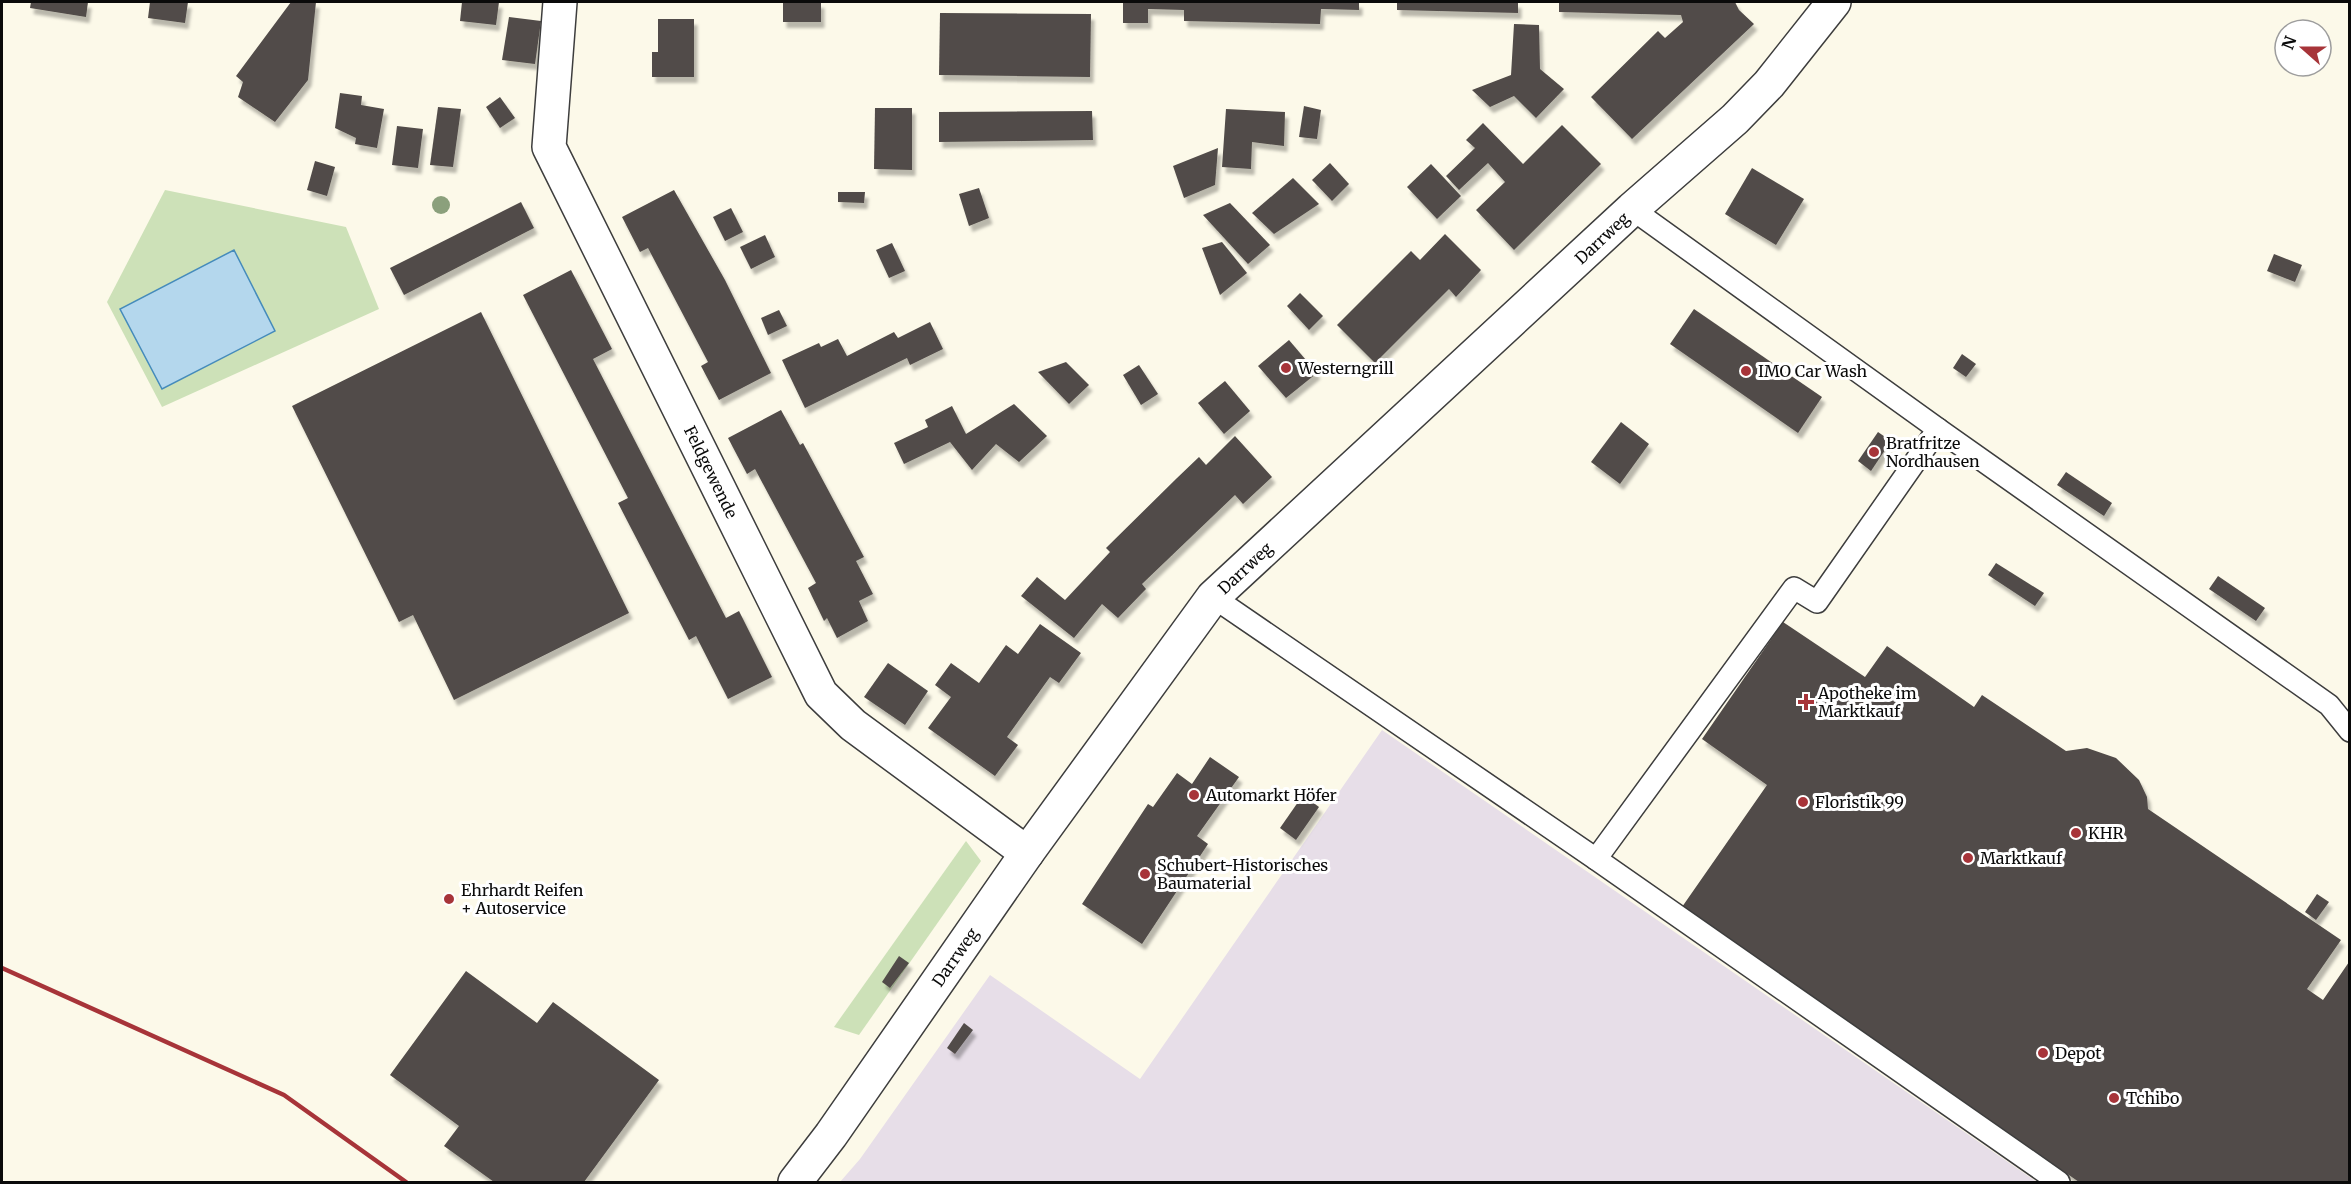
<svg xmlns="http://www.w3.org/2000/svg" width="2351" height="1184" viewBox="0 0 2351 1184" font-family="Merriweather,serif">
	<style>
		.industrial { fill: #e7dee8 }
		.green { fill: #cde1b8 }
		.water { fill: #b4d7ed; stroke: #458bbb; stroke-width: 1.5 }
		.building { fill: #514b48; filter: url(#shadow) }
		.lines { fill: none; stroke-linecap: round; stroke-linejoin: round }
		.service-casing { stroke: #3d3d3d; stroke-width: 24 }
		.minor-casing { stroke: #3d3d3d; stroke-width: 36 }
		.service { stroke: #fff; stroke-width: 21 }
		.minor { stroke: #fff; stroke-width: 33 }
		.rail { stroke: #a73439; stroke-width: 4.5 }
		.tree { fill: #8ba07c }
		.poi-dot { fill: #a73439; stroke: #fff; stroke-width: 2 }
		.labels { text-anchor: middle; stroke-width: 6; stroke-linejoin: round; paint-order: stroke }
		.street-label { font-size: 16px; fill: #0a0a0a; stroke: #fff }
		.poi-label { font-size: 16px; fill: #0a0a0a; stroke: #fff; text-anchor: start }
	</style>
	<defs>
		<filter id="shadow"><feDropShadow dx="3.5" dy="6" stdDeviation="1.5" flood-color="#0004"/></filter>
	</defs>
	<rect width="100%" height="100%" fill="#fcf9e9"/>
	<polygon class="industrial" points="1382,730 2037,1182 840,1182 860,1159 990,975 1140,1079"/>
	<g class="green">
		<polygon points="165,190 346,227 379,309 162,407 107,302"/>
		<polygon points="966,841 981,861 859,1035 834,1027"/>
	</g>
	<polygon class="water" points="234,250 275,331 162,389 120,309"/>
	<g class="building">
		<polygon points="31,2 88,2 86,17 30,8"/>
		<polygon points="150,2 188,2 185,23 148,18"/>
		<polygon points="291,2 316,2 308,80 275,122 238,97 243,82 236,76"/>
		<polygon points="462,2 499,2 496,25 460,21"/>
		<rect x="783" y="2" width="38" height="20"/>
		<polygon points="1123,2 1359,2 1359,10 1321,9 1320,24 1184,21 1184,10 1148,9 1148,23 1123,23"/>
		<polygon points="1397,2 1518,2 1518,13 1397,10"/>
		<polygon points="1559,2 1735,2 1739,10 1754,24 1632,139 1591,97 1658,31 1665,38 1683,22 1681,15 1559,12"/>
		<polygon points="940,13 1091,14 1090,77 939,75"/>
		<polygon points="509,17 541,21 535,64 502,60"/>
		<polygon points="658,19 694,19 694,77 652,77 652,52 658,52"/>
		<polygon points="1514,24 1539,25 1540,69 1564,89 1536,118 1514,96 1490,107 1472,90 1511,75"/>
		<polygon points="340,93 362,96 361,105 384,109 377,148 355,144 356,138 335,128"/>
		<polygon points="500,97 515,118 500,128 486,107"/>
		<polygon points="1304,106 1321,110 1317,139 1299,137"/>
		<polygon points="438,107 461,109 453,167 430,165"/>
		<polygon points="875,108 912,108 912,170 874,169"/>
		<polygon points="1226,109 1285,112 1284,146 1252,142 1251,169 1222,167"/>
		<polygon points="1092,111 1093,140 939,142 939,112"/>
		<polygon points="1483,123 1523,164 1562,125 1601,164 1514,250 1476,210 1505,182 1488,163 1459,190 1446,176 1475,148 1466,140"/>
		<polygon points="397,126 423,129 418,168 392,165"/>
		<polygon points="1218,148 1215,185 1184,198 1173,166"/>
		<polygon points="315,161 335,167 327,196 307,190"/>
		<polygon points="1330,163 1349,184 1332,201 1312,180"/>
		<polygon points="1431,164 1461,196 1437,219 1407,187"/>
		<polygon points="1752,168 1804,199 1776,245 1725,214"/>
		<polygon points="1293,178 1319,204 1274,234 1252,213"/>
		<polygon points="979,188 989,218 969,226 959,194"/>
		<polygon points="674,190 725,280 771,373 719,400 701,366 708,362 648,248 640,252 622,217"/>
		<polygon points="838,192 865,192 864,203 838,202"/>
		<polygon points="521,202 534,228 404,295 390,268"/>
		<polygon points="1230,203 1270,245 1248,264 1203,215"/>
		<polygon points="731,208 743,232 725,241 713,217"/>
		<polygon points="1445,234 1481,270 1456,297 1449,289 1375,363 1337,325 1411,251 1420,260"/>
		<polygon points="765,235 775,257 751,269 740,247"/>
		<polygon points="1222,242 1247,273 1220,295 1202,248"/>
		<polygon points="892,243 905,271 889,278 876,250"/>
		<polygon points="2274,254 2302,265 2295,282 2267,271"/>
		<polygon points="571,270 612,349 593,359 726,618 739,611 772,677 728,699 696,636 689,640 618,503 628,498 523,295"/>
		<polygon points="1300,293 1323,316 1309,330 1287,306"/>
		<polygon points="1694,309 1822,397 1798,433 1670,344"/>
		<polygon points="779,310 787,326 768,335 761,318"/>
		<polygon points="481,312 629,613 454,700 413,615 399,622 292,406"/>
		<polygon points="930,322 943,349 910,365 907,358 805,408 782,360 819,343 821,347 838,339 847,356 894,332 898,338"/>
		<polygon points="1289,340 1317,373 1286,398 1258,366"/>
		<polygon points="1962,354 1976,364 1966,377 1953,368"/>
		<polygon points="1066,362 1089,385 1069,404 1038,372"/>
		<polygon points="1139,365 1158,394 1141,405 1123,375"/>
		<polygon points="1225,381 1250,411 1224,434 1198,403"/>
		<polygon points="1014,404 1047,436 1019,462 996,444 972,470 950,442 904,464 894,443 928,427 925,420 952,406 966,434"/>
		<polygon points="781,410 800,445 803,443 864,557 856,561 873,594 859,601 868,621 837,638 827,618 824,621 808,588 816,583 755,469 747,474 728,438"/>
		<polygon points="1621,422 1649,444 1620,484 1591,462"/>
		<polygon points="1878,432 1891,441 1871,471 1858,461"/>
		<polygon points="1235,436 1272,477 1243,504 1235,495 1142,584 1146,589 1118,618 1102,604 1074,638 1021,596 1037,577 1065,600 1110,552 1106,548 1177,478 1199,457 1206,465"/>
		<polygon points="2066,472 2112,503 2104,516 2057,485"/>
		<polygon points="1996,563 2044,593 2035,606 1988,575"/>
		<polygon points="2218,576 2265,608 2256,621 2209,589"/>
		<polygon points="1783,622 1865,677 1887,646 1974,707 1982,695 2066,751 2087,748 2116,758 2139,780 2147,797 2148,809 2341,940 2307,989 2323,1000 2349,962 2349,1182 2079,1182 1682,907 1767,785 1702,739"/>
		<polygon points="1040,624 1081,653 1059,683 1050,677 1007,737 1018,745 995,776 928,728 951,697 935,685 951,663 979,683 1006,645 1018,654"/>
		<polygon points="888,663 928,691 905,725 864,697"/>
		<polygon points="1210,757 1239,777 1197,836 1208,844 1142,944 1082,904 1148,804 1153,807 1177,773 1192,784"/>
		<polygon points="1303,795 1319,807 1296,840 1280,828"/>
		<polygon points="2317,894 2329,902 2316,920 2305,912"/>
		<polygon points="899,956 909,963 890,988 882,982"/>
		<polygon points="466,971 537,1023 553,1002 659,1080 584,1182 494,1182 444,1146 459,1126 390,1075"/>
		<polygon points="964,1023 973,1030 955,1054 947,1048"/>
	</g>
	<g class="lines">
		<defs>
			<g id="service">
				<polyline points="1938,429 2329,705 2350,731"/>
				<polyline points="1213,597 1596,859 2059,1182"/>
				<polyline points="1596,859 1794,588 1817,602 1938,429 1632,209"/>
			</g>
			<g id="minor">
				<polyline points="560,2 549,147 821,694 853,725 1027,853"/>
				<polyline points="795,1182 831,1135 1027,853 1213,597 1632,209 1735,119 1769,84 1834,2"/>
			</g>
		</defs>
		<use href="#service" class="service-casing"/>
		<use href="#minor" class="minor-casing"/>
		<use href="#service" class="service"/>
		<use href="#minor" class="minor"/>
		<polyline class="rail" points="2,968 284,1095 406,1182"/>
	</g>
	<circle class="tree" cx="441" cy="205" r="9"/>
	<g class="poi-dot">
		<circle cx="1286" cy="368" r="6"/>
		<circle cx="1746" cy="371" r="6"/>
		<circle cx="1874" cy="452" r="6"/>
		<path d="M1803 693h6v6h6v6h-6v6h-6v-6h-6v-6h6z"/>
		<circle cx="1194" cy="795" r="6"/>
		<circle cx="1803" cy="802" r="6"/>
		<circle cx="2076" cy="833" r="6"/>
		<circle cx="1968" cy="858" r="6"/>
		<circle cx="1145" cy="874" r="6"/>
		<circle cx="449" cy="899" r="6"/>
		<circle cx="2043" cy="1053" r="6"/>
		<circle cx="2114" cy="1098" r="6"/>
	</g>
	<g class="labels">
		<g class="street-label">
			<text transform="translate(1602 238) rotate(-43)" y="6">Darrweg</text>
			<text transform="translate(711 472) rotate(64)" y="6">Feldgewende</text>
			<text transform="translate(1245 568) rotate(-43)" y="6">Darrweg</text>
			<text transform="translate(955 957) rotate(-55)" y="6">Darrweg</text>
		</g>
		<g class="poi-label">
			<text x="1298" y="374">Westerngrill</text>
			<text x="1758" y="377">IMO Car Wash</text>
			<text x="1886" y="449">Bratfritze<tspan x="1886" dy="18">Nordhausen</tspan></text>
			<text x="1818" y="699">Apotheke im<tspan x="1818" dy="18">Marktkauf</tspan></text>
			<text x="1206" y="801">Automarkt Höfer</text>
			<text x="1815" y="808">Floristik 99</text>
			<text x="2088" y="839">KHR</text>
			<text x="1980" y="864">Marktkauf</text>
			<text x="1157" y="871">Schubert-Historisches<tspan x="1157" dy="18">Baumaterial</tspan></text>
			<text x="461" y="896">Ehrhardt Reifen<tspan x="461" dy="18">+ Autoservice</tspan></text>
			<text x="2055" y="1059">Depot</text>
			<text x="2126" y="1104">Tchibo</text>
		</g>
	</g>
	<rect width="2351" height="1184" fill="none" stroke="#0a0a0a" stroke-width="6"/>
	<g transform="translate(2303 48) rotate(291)"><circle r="28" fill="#ffffff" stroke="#9d9d9d" stroke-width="1.5"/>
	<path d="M0-4.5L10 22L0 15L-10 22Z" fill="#a73439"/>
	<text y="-9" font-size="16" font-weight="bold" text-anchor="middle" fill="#0a0a0a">N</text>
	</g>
</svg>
